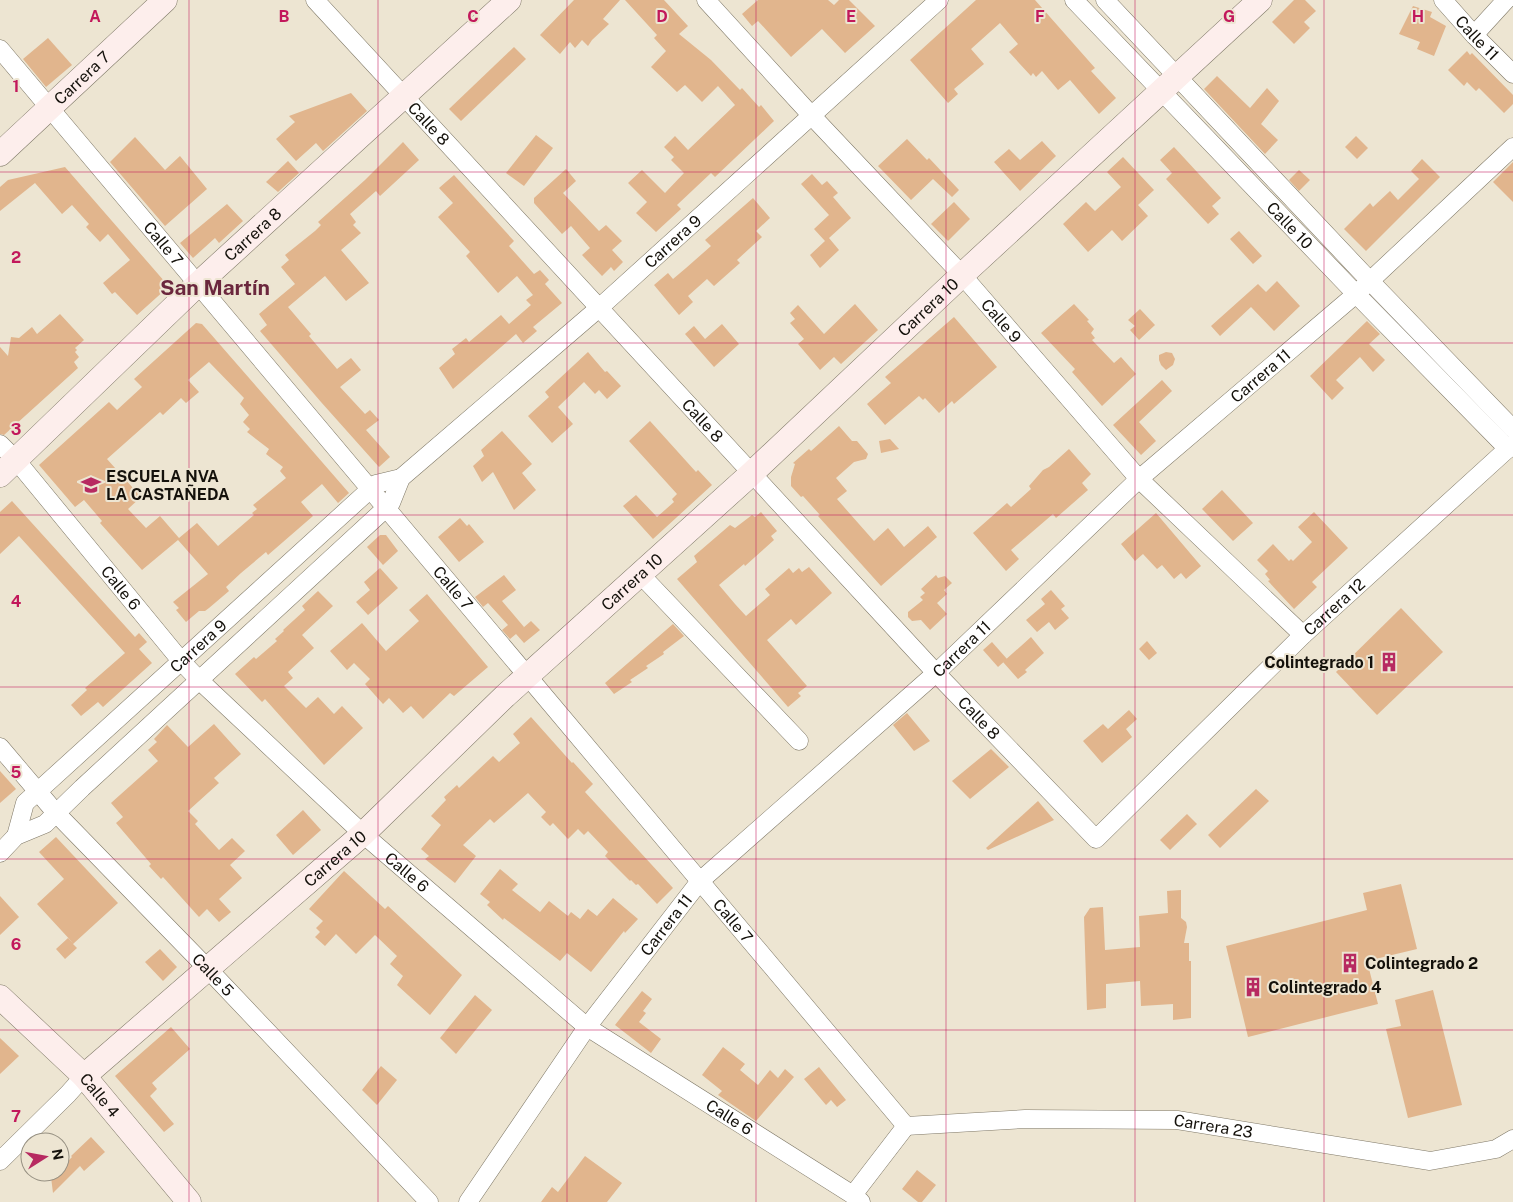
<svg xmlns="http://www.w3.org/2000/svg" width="1513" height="1202" viewBox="0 0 1513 1202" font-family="'Public Sans',sans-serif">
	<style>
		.building { fill: #e1b58d; fill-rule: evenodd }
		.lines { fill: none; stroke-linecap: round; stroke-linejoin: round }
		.street-casing { stroke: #7f7867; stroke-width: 19 }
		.secondary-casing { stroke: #7f7867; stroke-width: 25 }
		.street { stroke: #fff; stroke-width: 18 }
		.secondary { stroke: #fdeeec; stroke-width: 24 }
		.grid { fill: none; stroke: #c2185b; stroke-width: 1; stroke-opacity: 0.55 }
		.labels { text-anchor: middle; stroke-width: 4; stroke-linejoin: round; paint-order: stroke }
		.street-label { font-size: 16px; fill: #14110b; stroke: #ede5d2 }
		.poi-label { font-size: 16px; font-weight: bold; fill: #14110b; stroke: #ede5d2; text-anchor: start }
		.district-label { font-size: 21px; font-weight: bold; fill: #6b273d; stroke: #ede5d2 }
		.grid-label { font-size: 16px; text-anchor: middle; font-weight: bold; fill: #c2185b; stroke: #ede5d2; stroke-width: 4; stroke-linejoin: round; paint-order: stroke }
	</style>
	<rect width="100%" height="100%" fill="#ede5d2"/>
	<g class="building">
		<polygon points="574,0 620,0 603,19 609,24 592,40 588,46 582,40 575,48 570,42 560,54 540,35"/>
		<polygon points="625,0 664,0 688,26 679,34 711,60 740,90 742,88 759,107 761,105 774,121 715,177 711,173 677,205 681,209 656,232 636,213 647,202 628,183 642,170 665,193 684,173 671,160 674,157 664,147 675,136 688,150 735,105 718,86 702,102 685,85 677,92 651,67 666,51 654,38 657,35"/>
		<polygon points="758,0 828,0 834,5 839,0 849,0 875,26 845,53 822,29 791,57 758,21 752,26 742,14"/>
		<polygon points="976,0 1035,0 1095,68 1091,71 1116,98 1099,114 1070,80 1058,90 1042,71 1036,77 1033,73 1031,76 1009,52 1018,44 1000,23 971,49 984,64 954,89 958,94 948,103 910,60"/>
		<polygon points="1294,0 1305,0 1316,11 1304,22 1310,28 1294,44 1272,22"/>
		<polygon points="1413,6 1432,12 1430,17 1446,26 1434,56 1417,49 1420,42 1399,34"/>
		<polygon points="48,38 72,65 46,87 23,59"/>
		<polygon points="514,47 526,59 461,121 449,109"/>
		<polygon points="1467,51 1470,55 1472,53 1513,95 1513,104 1504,113 1479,88 1476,91 1467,82 1464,86 1448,70"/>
		<polygon points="1217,76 1250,108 1267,88 1279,101 1261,124 1278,140 1265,154 1204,89"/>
		<polygon points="351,93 367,111 323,151 316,143 296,161 276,139 295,122 289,116"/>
		<polygon points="536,135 553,148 524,186 506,173"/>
		<polygon points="1356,136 1368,148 1357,159 1345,147"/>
		<polygon points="135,137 165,170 180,156 207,189 165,226 110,162"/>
		<polygon points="907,139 927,160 929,158 959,190 952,197 933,179 911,200 878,166"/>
		<polygon points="1042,141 1056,156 1020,191 994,162 1009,149 1020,160"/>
		<polygon points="403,142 419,160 380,196 376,191 350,214 356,222 353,225 361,233 341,250 369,283 346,301 325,276 288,307 311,334 309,336 337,369 351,358 361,370 340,387 365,414 370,410 379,420 366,430 390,457 379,467 321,402 260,331 267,325 259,314 295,284 281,267 289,260 285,255 315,231 321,225 318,222 365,180"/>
		<polygon points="1174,147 1221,198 1212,206 1219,214 1208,224 1166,179 1172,173 1160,160"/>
		<polygon points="1123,157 1154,190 1138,205 1148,216 1122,241 1112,230 1088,252 1063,224 1086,202 1095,211 1121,187 1107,172"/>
		<polygon points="1422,159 1440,177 1366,251 1344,229 1370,203 1373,207 1390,191 1398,200 1419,179 1411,171"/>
		<polygon points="288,161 299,173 278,192 266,182"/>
		<polygon points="1513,162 1513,202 1493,182"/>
		<polygon points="65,167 165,282 166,289 137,315 115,292 112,294 103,283 130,260 108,234 100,242 86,227 89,224 72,205 62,214 35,183 0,211 0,187 8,180"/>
		<polygon points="566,169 576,181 563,193 599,231 606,225 622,241 612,250 623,262 614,271 611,267 602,276 582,255 590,248 571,226 562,234 534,203 534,198"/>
		<polygon points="1299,170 1310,180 1299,191 1289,180"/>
		<polygon points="812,174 822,185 827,181 838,193 833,197 851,218 829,238 839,250 820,268 810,255 825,241 814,229 829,215 801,184"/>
		<polygon points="454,175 514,241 509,246 534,274 540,270 549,280 545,284 562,303 533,327 537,331 523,343 516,334 453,389 439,368 455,354 452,349 466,338 469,342 501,315 509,324 531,305 526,300 533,295 517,276 498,293 466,256 470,252 438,217 453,203 439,188"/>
		<polygon points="753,198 770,218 756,231 762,237 737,260 740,263 714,286 707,279 688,296 693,302 679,315 654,285 668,273 673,279 686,268 711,246 705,240"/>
		<polygon points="954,202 970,219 948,241 931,224"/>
		<polygon points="227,204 243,221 219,243 215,238 193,258 180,243"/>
		<polygon points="1239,231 1262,256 1253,264 1230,239"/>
		<polygon points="1277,281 1300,306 1274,331 1251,307 1220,336 1211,326 1258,284 1266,292"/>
		<polygon points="855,304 878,330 841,364 834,357 820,370 798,344 804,339 790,323 795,319 790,313 798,305 824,334"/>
		<polygon points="1074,304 1089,320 1087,321 1094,329 1091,333 1095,338 1092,340 1114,363 1121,357 1136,374 1102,406 1072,372 1075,369 1041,333"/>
		<polygon points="1140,309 1155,325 1139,340 1130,330 1135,326 1128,320"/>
		<polygon points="60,314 84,340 75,348 77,350 75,352 79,357 74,362 78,368 4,435 0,434 0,347 8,356 11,337 19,338 32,327 37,334"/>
		<polygon points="954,317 997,367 954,404 952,401 939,413 925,398 923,400 919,396 885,425 867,404 891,383 885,377"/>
		<polygon points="1367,321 1380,334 1369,344 1385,360 1373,372 1360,357 1336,380 1344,388 1332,400 1310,376"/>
		<path d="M196,323L202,324L349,493L338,503L322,484L301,502L313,516L268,555L266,552L241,573L226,587L229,591L209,608L205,611H199L186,622L176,610L179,608L173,602L208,574L178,540L142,570L100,523L102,521L84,500L75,507L39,465L109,402L117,410L142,387L134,379ZM209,362L244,398L240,404L249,415L243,422L250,429L247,432L269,449L266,454L283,467L280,471L286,478L253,505L257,509L252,513L254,515L218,546L197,523L179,538L160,516L146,528L128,509L141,497L107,459L160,412L163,415L181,398L186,403L199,392L188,380Z"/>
		<polygon points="722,324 739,344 714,367 685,334 694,326 705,339"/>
		<polygon points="588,352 605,372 607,371 621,386 607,399 599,390 595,394 584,382 558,407 573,424 552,443 528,416 549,397 545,392"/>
		<polygon points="1166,352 1172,353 1175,359 1173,365 1166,370 1161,365 1159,360 1159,355"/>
		<polygon points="1162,380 1172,391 1139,422 1156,441 1141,455 1113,425"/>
		<polygon points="650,421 696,472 698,470 712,485 653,539 623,506 636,495 657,517 674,502 672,499 677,494 629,441"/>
		<polygon points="839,426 852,441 857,441 868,454 866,459 854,462 836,478 847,491 837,499 851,515 874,541 888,528 904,547 928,526 937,537 881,586 818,516 820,515 803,496 801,497 791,486 791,477 795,464 793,463 809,449 811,451"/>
		<polygon points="502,431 532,464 522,473 536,490 514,510 493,472 482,482 473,466 484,456 481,450"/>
		<polygon points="890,439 899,449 881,453 879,441"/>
		<polygon points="1069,449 1091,474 1082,483 1088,490 1056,518 1053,514 1011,550 1019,559 1006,571 973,533 1007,503 1011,507 1031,489 1029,486 1043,470 1049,467"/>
		<polygon points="1222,490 1253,523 1233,541 1202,509"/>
		<polygon points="12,501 135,637 139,633 147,642 139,649 152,663 103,707 98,702 81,716 71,705 87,690 85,688 125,653 19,536 0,554 0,512"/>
		<polygon points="761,512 777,531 771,536 774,540 745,566 744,564 719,585 735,604 746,616 770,595 765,589 789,568 793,573 799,568 802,572 809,567 832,593 796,625 791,619 767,640 807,686 798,693 801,696 788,707 677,579 697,562 694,556 730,525 735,528 752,515 755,517"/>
		<polygon points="1314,512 1348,548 1312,582 1317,587 1294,609 1268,581 1270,580 1265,574 1268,571 1257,560 1273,544 1289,561 1291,559 1293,561 1312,542 1298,527"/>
		<polygon points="1156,513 1201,566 1186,579 1181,573 1174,579 1162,565 1157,569 1143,554 1135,561 1121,544"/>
		<polygon points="460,518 467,526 469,524 484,542 459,562 438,537"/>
		<polygon points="380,535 386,535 398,551 383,565 367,547"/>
		<polygon points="380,568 398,588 368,615 356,602 370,590 364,582"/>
		<polygon points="504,575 516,590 502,601 524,627 523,628 531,621 540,630 524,643 516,634 510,639 502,630 508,625 488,603 483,607 475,597"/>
		<polygon points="936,575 938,578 945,576 952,583 944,590 947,594 937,603 947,614 930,630 921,620 912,621 908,617 908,612 923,600 920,597 925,593 921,589"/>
		<polygon points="1051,590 1065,606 1061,609 1069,618 1055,630 1049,622 1037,632 1026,620 1045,604 1041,599"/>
		<polygon points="318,591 333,606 302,635 314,648 288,672 293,678 284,686 306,708 318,697 334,714 342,706 363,728 324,765 265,699 262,702 235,674 254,657 256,659 277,641 275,639 284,631 283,630 305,610 302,606"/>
		<polygon points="427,594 488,667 454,696 450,693 423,719 411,706 403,713 389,698 383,704 365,684 370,679 354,663 347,670 330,651 362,623 386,651 419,621 409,610"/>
		<polygon points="1401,608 1443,652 1377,715 1336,672"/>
		<polygon points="673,624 684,636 663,652 664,654 646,666 648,668 630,680 632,682 614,694 605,683"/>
		<polygon points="1031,637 1044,653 1025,670 1027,672 1018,679 1003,662"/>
		<polygon points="1147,641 1157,653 1149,660 1139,649"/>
		<polygon points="992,642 1007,659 998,667 983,650"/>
		<polygon points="1129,710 1137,719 1126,729 1132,737 1102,763 1083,741 1103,724 1108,729"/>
		<polygon points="907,713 930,741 914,751 893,725"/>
		<polygon points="531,717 572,763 573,762 593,784 585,792 673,888 657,904 638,884 636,885 631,880 630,881 605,856 608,852 588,831 584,835 578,829 568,839 553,823 550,826 541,817 546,812 528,793 494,823 490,819 463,845 476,856 455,883 425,859 429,856 421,849 441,825 431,816 446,800 444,797 457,785 459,788 493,756 499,762 520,743 513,734"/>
		<polygon points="214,724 241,754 214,778 219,783 188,811 198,821 195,824 219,850 232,838 245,851 230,865 242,878 219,899 231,912 219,922 207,909 199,917 163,877 161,879 149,866 151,864 116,823 123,817 111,803 158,761 148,750 157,742 154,739 167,725 188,747"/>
		<polygon points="991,749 1009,767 970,799 952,781"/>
		<polygon points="0,771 16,789 0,803"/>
		<polygon points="1256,789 1269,801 1220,848 1208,835"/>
		<polygon points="1038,801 1054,820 988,850 986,848"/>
		<polygon points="303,810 321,830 293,855 276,835"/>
		<polygon points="1187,814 1197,824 1170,850 1160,840"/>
		<polygon points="56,837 118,903 73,944 77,948 65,959 56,949 68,938 73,943 37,904 64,879 39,852"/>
		<polygon points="500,869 518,884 512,890 540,912 549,901 568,916 571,912 580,919 588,909 597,916 613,898 638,919 625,933 624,931 591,972 567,953 560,961 504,918 503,920 487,905 490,902 480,894"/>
		<polygon points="344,871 385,909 388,906 462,975 430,1015 397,985 403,976 390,964 397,956 375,935 356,954 336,934 325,946 315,937 320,932 316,928 323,921 309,909"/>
		<polygon points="1401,884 1417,949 1367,961 1378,1004 1248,1037 1226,946 1367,910 1363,893"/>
		<polygon points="1181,890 1181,918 1186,922 1187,927 1184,943 1189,943 1189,961 1191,961 1191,1018 1173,1020 1173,1004 1141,1006 1140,981 1106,984 1106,1008 1087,1010 1084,917 1090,908 1103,907 1105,950 1140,947 1139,916 1168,913 1167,891"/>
		<polygon points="0,896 19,917 0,935"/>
		<polygon points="160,949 177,967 163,981 145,962"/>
		<polygon points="1433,990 1462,1105 1408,1118 1386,1029 1401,1026 1395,1000"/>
		<polygon points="642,991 652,999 643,1011 646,1013 639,1022 661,1039 651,1053 615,1025"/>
		<polygon points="475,995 492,1010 456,1054 440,1038"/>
		<polygon points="171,1027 190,1049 152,1083 157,1089 150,1096 174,1124 164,1132 115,1076"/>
		<polygon points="0,1038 19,1056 0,1074"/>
		<polygon points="723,1047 745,1064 740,1070 758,1085 770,1070 778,1078 785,1069 794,1077 756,1121 718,1095 722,1091 702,1075"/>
		<polygon points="381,1066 397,1080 377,1105 362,1090"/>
		<polygon points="819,1067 846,1100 837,1107 831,1100 826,1105 804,1079"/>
		<polygon points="91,1137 105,1152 84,1171 80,1166 53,1193 51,1177 57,1172 60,1172 60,1169 72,1157 71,1156"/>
		<polygon points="585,1156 622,1183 607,1202 541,1202 552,1187 558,1192"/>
		<polygon points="917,1170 936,1185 922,1202 918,1202 902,1189"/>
	</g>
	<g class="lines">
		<defs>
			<g id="street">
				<path id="s1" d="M315,0L936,673L1096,839L1303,635L1513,444"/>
				<path id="s2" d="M706,0L811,115L962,275L1139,479L1303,635"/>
				<path id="s3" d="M1074,0L1356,294L1508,449"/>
				<polyline points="1105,0 1370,281 1513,429"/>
				<path id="s4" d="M1443,0L1474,35L1513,74"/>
				<polyline points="1474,35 1506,0"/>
				<path id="s5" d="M0,49L906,1126"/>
				<path id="s6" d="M0,444L16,460L182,662L199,680L363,834L587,1027L853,1195L861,1202"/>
				<polyline points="640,574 799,741"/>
				<path id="s7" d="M0,747L56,813L207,968L429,1202"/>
				<path id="s8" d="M16,836L25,803L376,484L401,478"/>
				<path id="s9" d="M0,853L16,836L45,824L82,788L386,508L391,503L401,478L599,308L939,0"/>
				<path id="s10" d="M906,1126L1025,1119L1177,1120L1430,1161L1496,1149L1513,1139"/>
				<polyline points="0,1161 68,1094 84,1076"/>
				<polyline points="853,1195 906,1126"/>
				<path id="s11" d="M468,1202L587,1027L700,881L936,673L1139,479L1356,294L1513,147"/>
			</g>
			<g id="secondary">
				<path id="s12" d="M0,154L165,0"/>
				<path id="s13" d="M0,475L198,284L509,0"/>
				<path id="s14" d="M0,997L84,1076L189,1202"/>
				<path id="s15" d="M84,1076L363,834L505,696L751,474L962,275L1260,0"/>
			</g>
		</defs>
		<use href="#street" class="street-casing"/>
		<use href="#secondary" class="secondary-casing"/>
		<use href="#street" class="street"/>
		<use href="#secondary" class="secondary"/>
	</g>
	<path class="grid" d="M189,0V1202M378,0V1202M567,0V1202M756,0V1202M946,0V1202M1135,0V1202M1324,0V1202M0,172H1513M0,343H1513M0,515H1513M0,687H1513M0,859H1513M0,1030H1513"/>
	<defs>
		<symbol id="school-bare" viewBox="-9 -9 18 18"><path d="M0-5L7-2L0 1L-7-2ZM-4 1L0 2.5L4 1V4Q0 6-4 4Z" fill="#b72a61" stroke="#ede5d2" stroke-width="2.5" paint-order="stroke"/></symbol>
		<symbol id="building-bare" viewBox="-9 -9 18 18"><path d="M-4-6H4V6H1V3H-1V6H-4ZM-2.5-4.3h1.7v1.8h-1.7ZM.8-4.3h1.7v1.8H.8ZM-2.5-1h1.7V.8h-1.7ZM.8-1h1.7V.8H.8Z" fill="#b72a61" stroke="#ede5d2" stroke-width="2.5" paint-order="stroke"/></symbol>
	</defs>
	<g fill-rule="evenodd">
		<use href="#school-bare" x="77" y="471" width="28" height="28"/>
		<use href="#building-bare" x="1375" y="648" width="28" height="28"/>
		<use href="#building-bare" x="1336" y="949" width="28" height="28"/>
		<use href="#building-bare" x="1239" y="973" width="28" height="28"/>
	</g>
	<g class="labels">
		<g class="street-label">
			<text dy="6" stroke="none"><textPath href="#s4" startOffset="51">Calle 11</textPath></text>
			<text dy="6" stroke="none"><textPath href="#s12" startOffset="112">Carrera 7</textPath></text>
			<text dy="6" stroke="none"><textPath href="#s1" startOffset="168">Calle 8</textPath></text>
			<text dy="6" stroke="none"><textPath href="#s3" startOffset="312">Calle 10</textPath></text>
			<text dy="6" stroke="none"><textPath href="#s13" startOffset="349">Carrera 8</textPath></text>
			<text dy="6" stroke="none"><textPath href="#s9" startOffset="914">Carrera 9</textPath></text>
			<text dy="6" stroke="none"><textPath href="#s5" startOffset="254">Calle 7</textPath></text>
			<text dy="6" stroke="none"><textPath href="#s15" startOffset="1142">Carrera 10</textPath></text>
			<text dy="6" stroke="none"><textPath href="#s2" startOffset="436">Calle 9</textPath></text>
			<text dy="6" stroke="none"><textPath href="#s11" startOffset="1151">Carrera 11</textPath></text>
			<text dy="6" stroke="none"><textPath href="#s1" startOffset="572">Calle 8</textPath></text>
			<text dy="6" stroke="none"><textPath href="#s15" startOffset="738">Carrera 10</textPath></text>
			<text dy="6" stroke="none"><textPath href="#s6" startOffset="188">Calle 6</textPath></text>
			<text dy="6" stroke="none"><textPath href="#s5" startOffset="704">Calle 7</textPath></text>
			<text dy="6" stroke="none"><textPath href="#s1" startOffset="1479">Carrera 12</textPath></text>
			<text dy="6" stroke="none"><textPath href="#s8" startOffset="268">Carrera 9</textPath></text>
			<text dy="6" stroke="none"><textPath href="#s11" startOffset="746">Carrera 11</textPath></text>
			<text dy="6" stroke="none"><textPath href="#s1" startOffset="978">Calle 8</textPath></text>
			<text dy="6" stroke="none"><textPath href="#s15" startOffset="332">Carrera 10</textPath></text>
			<text dy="6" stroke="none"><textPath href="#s6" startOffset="592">Calle 6</textPath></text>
			<text dy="6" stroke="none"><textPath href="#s5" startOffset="1139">Calle 7</textPath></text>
			<text dy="6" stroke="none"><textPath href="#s11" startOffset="341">Carrera 11</textPath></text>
			<text dy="6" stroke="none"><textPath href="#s7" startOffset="312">Calle 5</textPath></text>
			<text dy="6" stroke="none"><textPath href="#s14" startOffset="140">Calle 4</textPath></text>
			<text dy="6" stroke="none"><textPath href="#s6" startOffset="998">Calle 6</textPath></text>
			<text dy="6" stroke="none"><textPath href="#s10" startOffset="308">Carrera 23</textPath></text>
		</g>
		<g class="poi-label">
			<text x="106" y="482">ESCUELA NVA<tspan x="106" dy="18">LA CASTAÑEDA</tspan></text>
			<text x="1374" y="668" text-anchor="end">Colintegrado 1</text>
			<text x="1365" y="969">Colintegrado 2</text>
			<text x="1268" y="993">Colintegrado 4</text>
		</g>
		<g class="district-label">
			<text x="215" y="295">San Martín</text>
		</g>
	</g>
	<g class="grid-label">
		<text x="95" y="22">A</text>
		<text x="284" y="22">B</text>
		<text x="473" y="22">C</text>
		<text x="662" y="22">D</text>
		<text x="851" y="22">E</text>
		<text x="1040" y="22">F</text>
		<text x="1229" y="22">G</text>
		<text x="1418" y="22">H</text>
		<text x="16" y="92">1</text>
		<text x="16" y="263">2</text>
		<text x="16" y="435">3</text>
		<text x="16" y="607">4</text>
		<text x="16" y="778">5</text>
		<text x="16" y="950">6</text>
		<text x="16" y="1122">7</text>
	</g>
	<g transform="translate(45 1157) rotate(79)"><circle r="24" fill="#ede5d2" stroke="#969082"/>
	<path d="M0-4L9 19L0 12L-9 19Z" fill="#b72a61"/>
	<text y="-8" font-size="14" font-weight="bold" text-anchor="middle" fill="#14110b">N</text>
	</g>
</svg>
